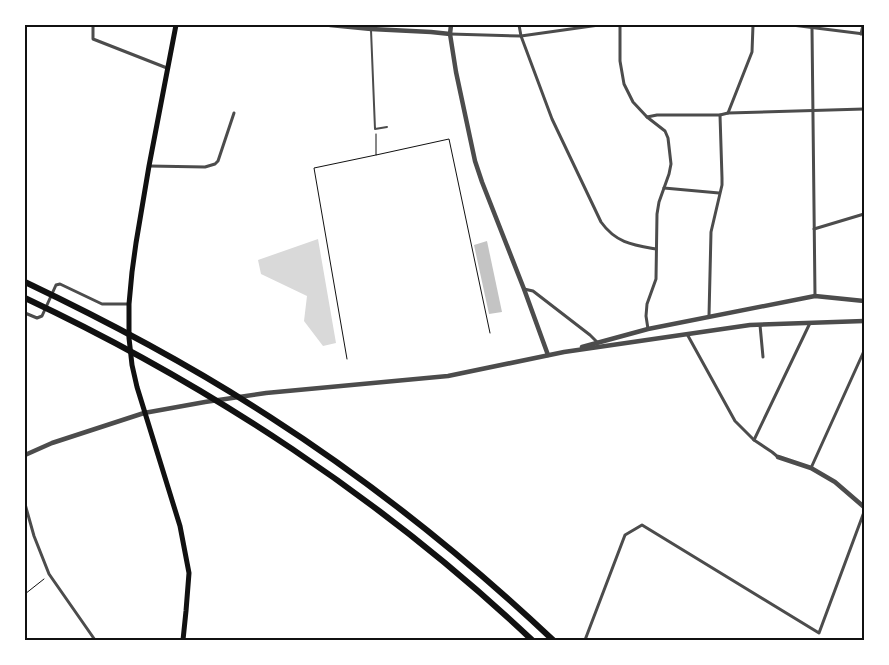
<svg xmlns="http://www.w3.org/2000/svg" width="889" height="665" viewBox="0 0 889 665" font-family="'Work Sans',sans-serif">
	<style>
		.water { fill: #d9d9d9 }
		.building { fill: #c4c4c4 }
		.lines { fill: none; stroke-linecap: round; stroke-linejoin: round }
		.path { stroke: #111; stroke-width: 1 }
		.service { stroke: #4c4c4c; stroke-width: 2 }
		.minor { stroke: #4c4c4c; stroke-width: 3 }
		.tertiary { stroke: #4c4c4c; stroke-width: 4.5 }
		.secondary { stroke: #111; stroke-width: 5 }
		.motorway { stroke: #111; stroke-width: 6 }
		.neatline { fill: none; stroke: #111; stroke-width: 2 }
	</style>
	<rect width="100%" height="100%" fill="#fff"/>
	<polygon class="water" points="318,239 336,343 323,346 304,321 307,296 261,274 258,260"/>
	<polygon class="building" points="487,241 502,312 489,314 474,245"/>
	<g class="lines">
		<g class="path">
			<polyline points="376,134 376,155 449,139 490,333"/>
			<polyline points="347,359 314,168 376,155"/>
			<polyline points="25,594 44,579"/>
		</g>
		<polyline class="service" points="371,30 375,129 387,127"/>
		<g class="minor">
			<polyline points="93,25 93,39 167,68"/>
			<path d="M519,25L521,36L552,119L601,222C616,243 633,245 656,249"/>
			<polyline points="620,25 620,61 624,84 633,102 647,117 665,131 668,138 671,164 669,174 659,202 657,214 656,279 647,304 646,316 648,329"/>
			<polyline points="792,25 864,34"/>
			<polyline points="812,28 815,296"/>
			<polyline points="450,34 521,36 599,25"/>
			<polyline points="861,34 863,25"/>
			<polyline points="728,113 752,52 753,25"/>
			<polyline points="647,117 657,115 720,115 728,113 864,109"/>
			<polyline points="149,166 205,167 215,164 218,161 234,113"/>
			<polyline points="664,188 719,193"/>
			<polyline points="814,229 864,214"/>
			<polyline points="524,289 533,291 590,335 598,343"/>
			<polyline points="25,313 37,318 42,316 56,285 60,284 102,304 129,304"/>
			<polyline points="709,316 711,232 722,185 722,178 720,115"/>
			<polyline points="760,325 763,357"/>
			<polyline points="687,334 735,421 754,440 772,452 778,457"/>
			<polyline points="754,440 810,323"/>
			<polyline points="811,468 864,351"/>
			<polyline points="25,504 34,536 49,574 95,640"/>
			<polyline points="585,640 625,535 642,525 819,633 864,512"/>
		</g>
		<g class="tertiary">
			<polyline points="330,25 371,29 431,32 450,34"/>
			<polyline points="451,25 450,34 456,72 475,161 482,182 524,289 548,355"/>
			<polyline points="582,347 648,329 815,296 864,301"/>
			<polyline points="25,455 52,443 144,413 205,402 266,393 448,376 564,352 750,325 864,321"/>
			<polyline points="778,457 811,468 835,482 864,507"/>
		</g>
		<polyline class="secondary" points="176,25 149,166 136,243 132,272 129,304 129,338 132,365 137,387 180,526 189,573 186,611 183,640"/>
		<g class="motorway">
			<path d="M25,282C109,322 192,366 270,417C371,482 466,558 553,640"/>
			<path d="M25,298C210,385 384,500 532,640"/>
		</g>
	</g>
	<rect width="889" height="665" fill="none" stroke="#ffffff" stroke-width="52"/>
	<rect x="26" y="26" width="837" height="613" class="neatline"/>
</svg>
